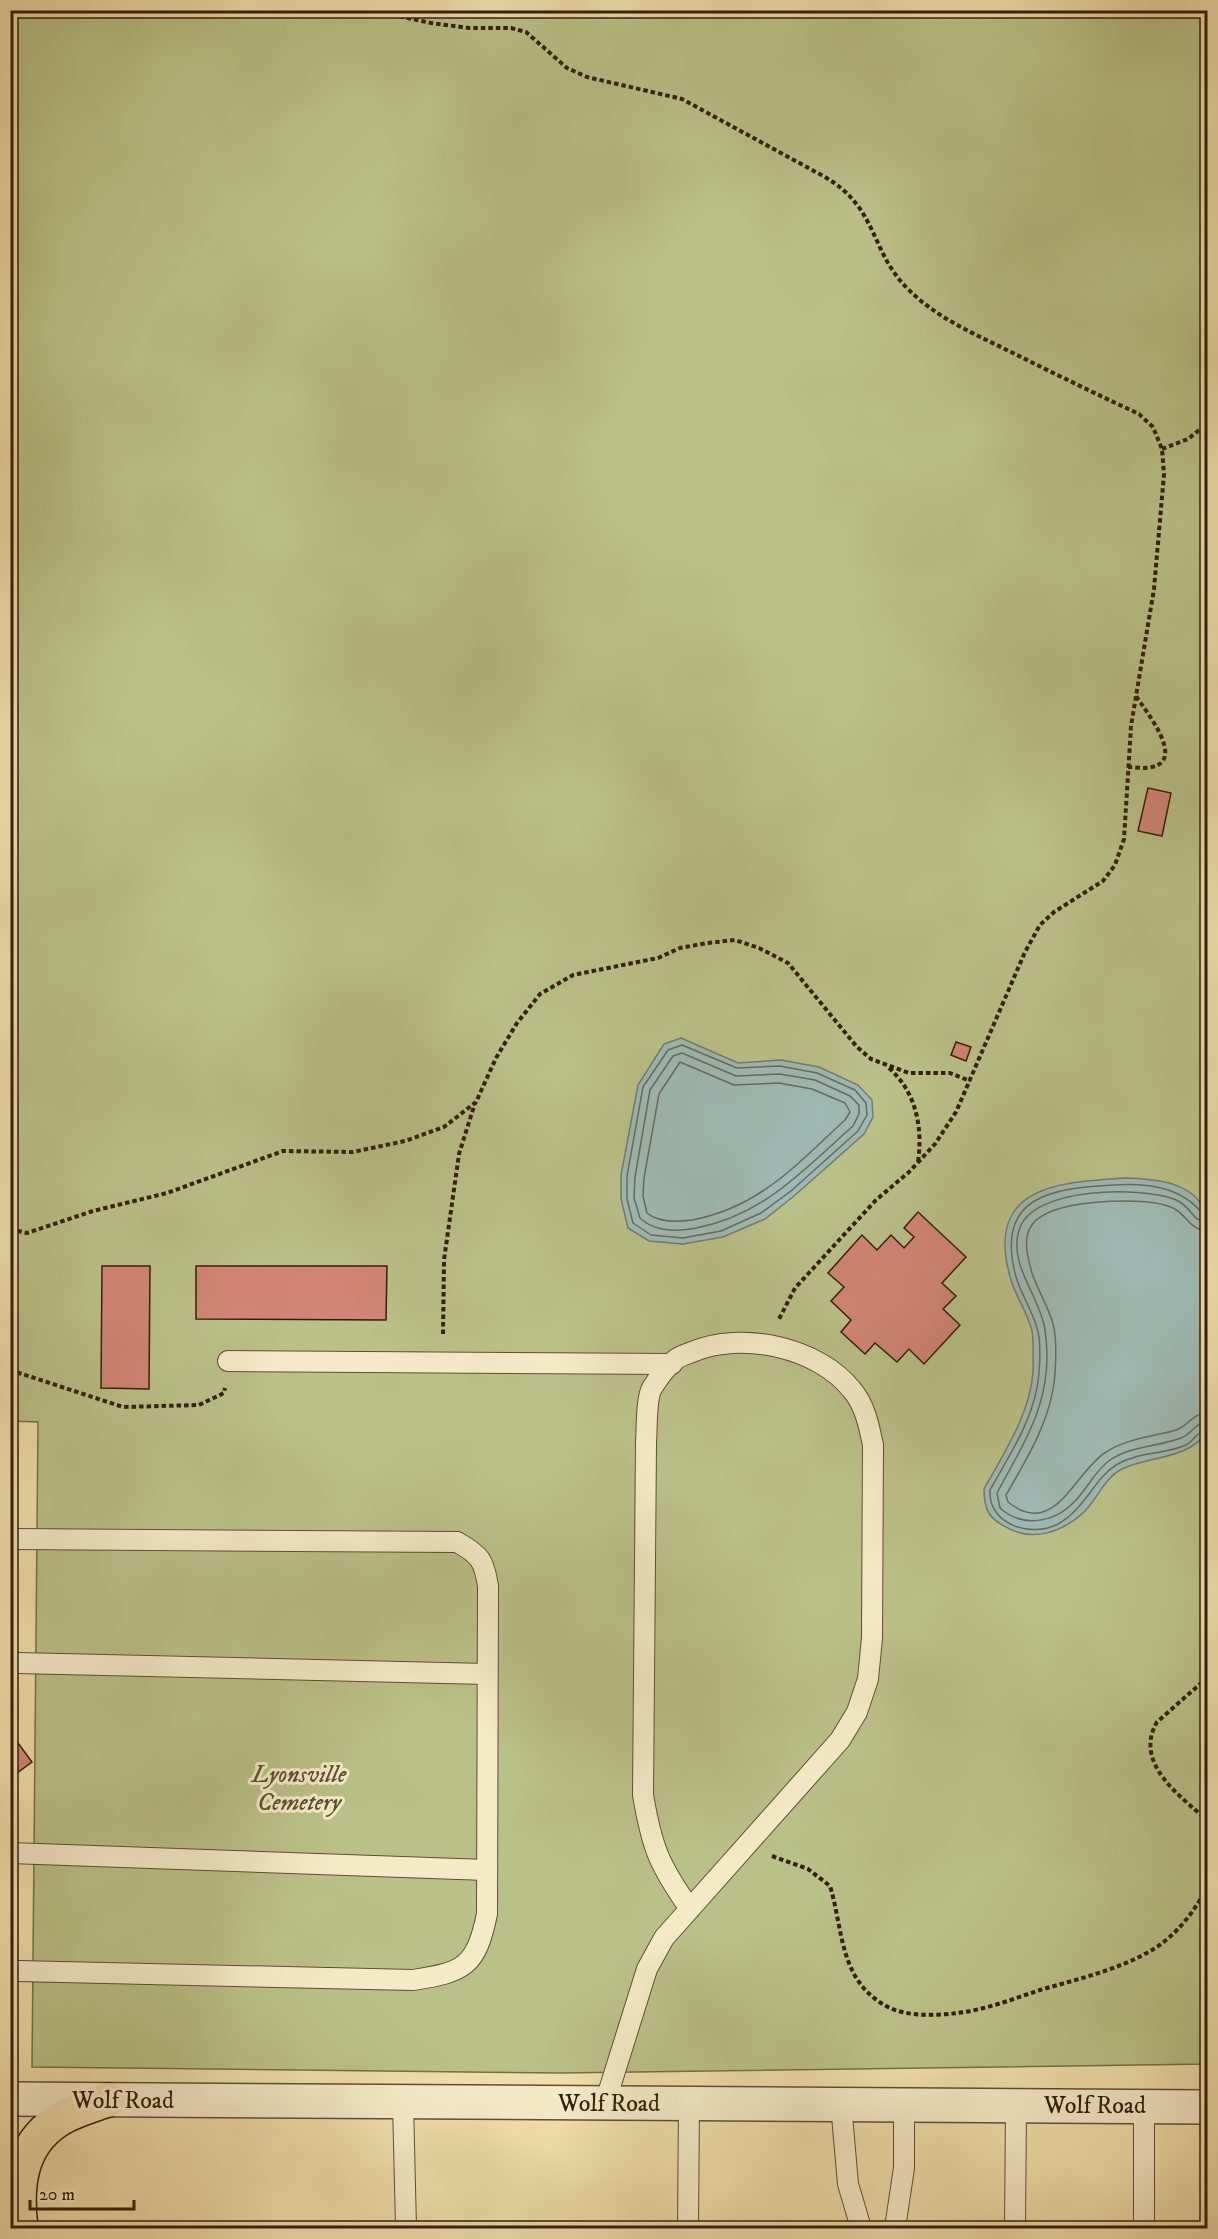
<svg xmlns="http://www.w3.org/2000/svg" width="1218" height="2239" viewBox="0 0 1218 2239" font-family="'IM FELL DW Pica',serif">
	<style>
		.green { fill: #bac188; stroke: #76704a; stroke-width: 1.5 }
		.water { fill: #9ebab4; stroke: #737c70; stroke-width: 1.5 }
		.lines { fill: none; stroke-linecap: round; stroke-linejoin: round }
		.shore { stroke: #686c60; stroke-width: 1.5 }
		.building { fill: #d28577; stroke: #321e0b; stroke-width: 1.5 }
		.service-casing { stroke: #614e33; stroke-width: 22 }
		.tertiary-casing { stroke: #614e33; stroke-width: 36 }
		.primary-casing { stroke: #321e0b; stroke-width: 36 }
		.path { stroke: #321e0b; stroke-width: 4; stroke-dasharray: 4.5 3; stroke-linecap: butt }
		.service { stroke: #f5eac8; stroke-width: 20 }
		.tertiary { stroke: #f5eac8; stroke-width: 33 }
		.primary { stroke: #efdfab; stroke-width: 33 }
		.labels { text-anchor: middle; stroke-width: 6; stroke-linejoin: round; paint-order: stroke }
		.park-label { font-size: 24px; font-style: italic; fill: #5b4f30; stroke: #f5eac8 }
		.street-label { font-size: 24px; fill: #321e0b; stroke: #f5eac8 }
	</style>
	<rect width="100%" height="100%" fill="#efdfab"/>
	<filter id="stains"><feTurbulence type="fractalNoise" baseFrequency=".00333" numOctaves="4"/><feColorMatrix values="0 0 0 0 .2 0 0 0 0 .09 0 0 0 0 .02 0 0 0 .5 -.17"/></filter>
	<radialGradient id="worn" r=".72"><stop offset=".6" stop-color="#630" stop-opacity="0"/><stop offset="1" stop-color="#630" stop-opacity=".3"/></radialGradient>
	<polygon class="green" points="10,11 1207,11 1207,2064 560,2073 32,2067 38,1422 10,1421"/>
	<g class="water">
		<polygon points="681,1038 738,1063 781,1060 819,1067 858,1085 872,1100 873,1117 864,1134 794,1196 765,1219 723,1237 683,1244 649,1241 628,1228 621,1199 621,1175 638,1085 664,1044"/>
		<path d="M1126,1178C1158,1179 1196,1182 1207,1216V1432C1189,1459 1150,1456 1122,1469C1104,1478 1097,1500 1083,1513C1062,1532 1033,1542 1008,1528C989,1519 984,1510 984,1489C1004,1453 1030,1414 1033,1372C1033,1360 1034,1343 1032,1331C1028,1313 1016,1297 1011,1280C983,1187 1056,1182 1126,1178Z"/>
	</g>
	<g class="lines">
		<g class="shore">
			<polygon points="682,1045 737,1068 780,1066 817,1073 855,1090 866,1103 867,1115 858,1131 791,1191 761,1213 721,1231 683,1238 651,1235 633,1223 627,1199 627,1176 643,1087 668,1050"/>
			<path d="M682,1053L736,1076L780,1074L815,1080L850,1096L859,1105V1114L853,1126C803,1170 764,1215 696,1228C676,1232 655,1232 640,1218L634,1198L635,1177L650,1090L673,1056Z"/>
			<path d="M680,1062L734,1085L779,1083L812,1089L845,1103L850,1112L845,1120C796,1165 760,1207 692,1220C677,1222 659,1223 647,1213L643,1196L644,1178L659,1094Z"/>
			<path d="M1208,1214L1202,1213C1181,1187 1148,1183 1115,1185C1051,1188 994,1196 1016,1277C1021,1294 1032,1310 1037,1328C1041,1340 1040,1360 1039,1373C1036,1416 1010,1454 990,1490C988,1525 1031,1538 1058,1524C1085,1509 1094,1479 1116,1465C1140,1451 1164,1455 1186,1445C1194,1441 1198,1430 1208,1429"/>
			<path d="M1208,1222L1197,1219C1190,1212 1185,1203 1174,1199C1139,1187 1033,1186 1019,1230C1008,1265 1041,1298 1045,1330C1055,1397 1027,1437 997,1493L1000,1508C1022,1528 1054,1523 1074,1502C1087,1490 1095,1470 1110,1460C1133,1445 1157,1447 1181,1438C1192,1434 1195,1422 1208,1422"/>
			<path d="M1208,1231C1190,1230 1188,1217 1175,1209C1162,1202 1141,1201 1126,1201C1101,1201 1036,1203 1028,1233C1024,1245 1029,1262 1032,1273C1038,1291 1048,1306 1053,1324C1057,1338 1056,1359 1055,1374C1052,1418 1028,1457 1006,1495L1008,1502C1055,1540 1075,1471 1106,1452C1128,1438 1152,1437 1176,1430C1189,1426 1192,1413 1208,1413"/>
		</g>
	</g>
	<g class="building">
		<polygon points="1148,788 1171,793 1162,836 1138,831"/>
		<polygon points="956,1042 971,1047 966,1061 951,1055"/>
		<polygon points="918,1212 966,1257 942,1283 956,1296 943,1309 960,1325 924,1364 909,1349 897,1362 875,1343 865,1354 841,1332 851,1320 831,1301 844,1287 828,1273 862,1235 877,1250 891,1235 904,1248 914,1237 904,1228"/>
		<polygon points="102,1266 150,1266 149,1389 101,1388"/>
		<polygon points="196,1266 387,1266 386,1320 196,1319"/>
		<polygon points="10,1732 32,1762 10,1778"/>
	</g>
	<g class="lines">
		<defs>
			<g id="service">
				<polyline points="228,1361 672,1364"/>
				<path d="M10,1539L457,1542C480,1555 484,1560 488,1586L487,1914C476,1967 464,1972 413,1980L18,1971"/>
				<polyline points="17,1663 487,1674"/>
				<polyline points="10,1853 487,1870"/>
				<polyline points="403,2102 406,2228"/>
				<path d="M605,2103L647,1969L664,1938L840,1740L857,1712L868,1679L872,1638L873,1445C869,1426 865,1405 852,1390C818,1347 742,1331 692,1352C687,1354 679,1356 675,1360C667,1366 657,1380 652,1388C646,1398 647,1430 646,1443L643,1795C652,1848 659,1865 690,1909"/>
				<polyline points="841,2104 848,2184 861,2228"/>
				<polyline points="1144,2106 1144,2228"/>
				<polyline points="688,2228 689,2103"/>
				<polyline points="895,2228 904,2168 904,2105"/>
				<polyline points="1015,2228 1016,2105"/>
			</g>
			<polyline id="tertiary" points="10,2099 1208,2107"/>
			<path id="primary" d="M21,2228C16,2188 19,2146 57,2121C72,2111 91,2106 108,2100"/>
		</defs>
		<use href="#service" class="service-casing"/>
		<use href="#tertiary" class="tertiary-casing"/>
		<use href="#primary" class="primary-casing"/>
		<g class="path">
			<path d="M370,10L431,23L469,28H511L526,32L567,68L587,77L682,99L825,177C878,208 870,251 907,288C936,318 975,334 1011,352C1053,373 1096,394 1139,414L1153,427L1162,449L1164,474L1154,589L1131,726L1124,839L1115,865L1103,881L1054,912L1040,925L1025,952L956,1112L935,1144L909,1172L876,1200L795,1288L778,1321"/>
			<polyline points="1162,449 1188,439 1208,423"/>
			<path d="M1128,767C1135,767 1145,769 1152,767C1186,760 1145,710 1136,696"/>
			<path d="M889,1068C916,1092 923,1127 918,1162"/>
			<polyline points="10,1229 27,1233 93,1211 167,1193 283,1151 353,1152 405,1141 444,1127 476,1102 496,1058 517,1023 540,994 573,975 658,958 680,948 707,943 735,940 759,948 788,963 857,1047 871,1059 909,1073 950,1073 970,1081"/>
			<polyline points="443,1334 444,1260 459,1154 475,1103"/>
			<polyline points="10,1370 123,1407 199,1405 224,1393 225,1388"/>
			<path d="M1208,1677L1157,1722C1133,1763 1180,1796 1208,1821"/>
			<path d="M772,1856L808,1869L830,1886C843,1928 839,1976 881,2003C901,2017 933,2016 957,2013C985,2010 1013,1999 1040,1990C1078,1979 1118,1970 1152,1950C1175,1937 1197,1909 1208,1885"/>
		</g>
		<use href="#service" class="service"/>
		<use href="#tertiary" class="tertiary"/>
		<use href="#primary" class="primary"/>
	</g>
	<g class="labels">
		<g class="park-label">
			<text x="299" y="1782">Lyonsville<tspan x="299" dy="28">Cemetery</tspan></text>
		</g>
		<g class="street-label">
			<text x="123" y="2108">Wolf Road</text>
			<text x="609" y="2111">Wolf Road</text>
			<text x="1095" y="2113">Wolf Road</text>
		</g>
	</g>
	<rect width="1218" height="2239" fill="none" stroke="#efdfab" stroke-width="36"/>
	<rect x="12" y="12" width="1194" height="2215" fill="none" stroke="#321e0b" stroke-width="3"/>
	<rect x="18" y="18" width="1182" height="2203" fill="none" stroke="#321e0b" stroke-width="1.5"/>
	<path d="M30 2200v9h104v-9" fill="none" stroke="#321e0b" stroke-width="3"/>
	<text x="39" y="2200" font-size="18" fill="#321e0b" stroke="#f5eac8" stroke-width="4.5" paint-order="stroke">20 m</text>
	<rect width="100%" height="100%" filter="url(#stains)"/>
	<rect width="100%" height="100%" fill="url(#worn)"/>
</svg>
